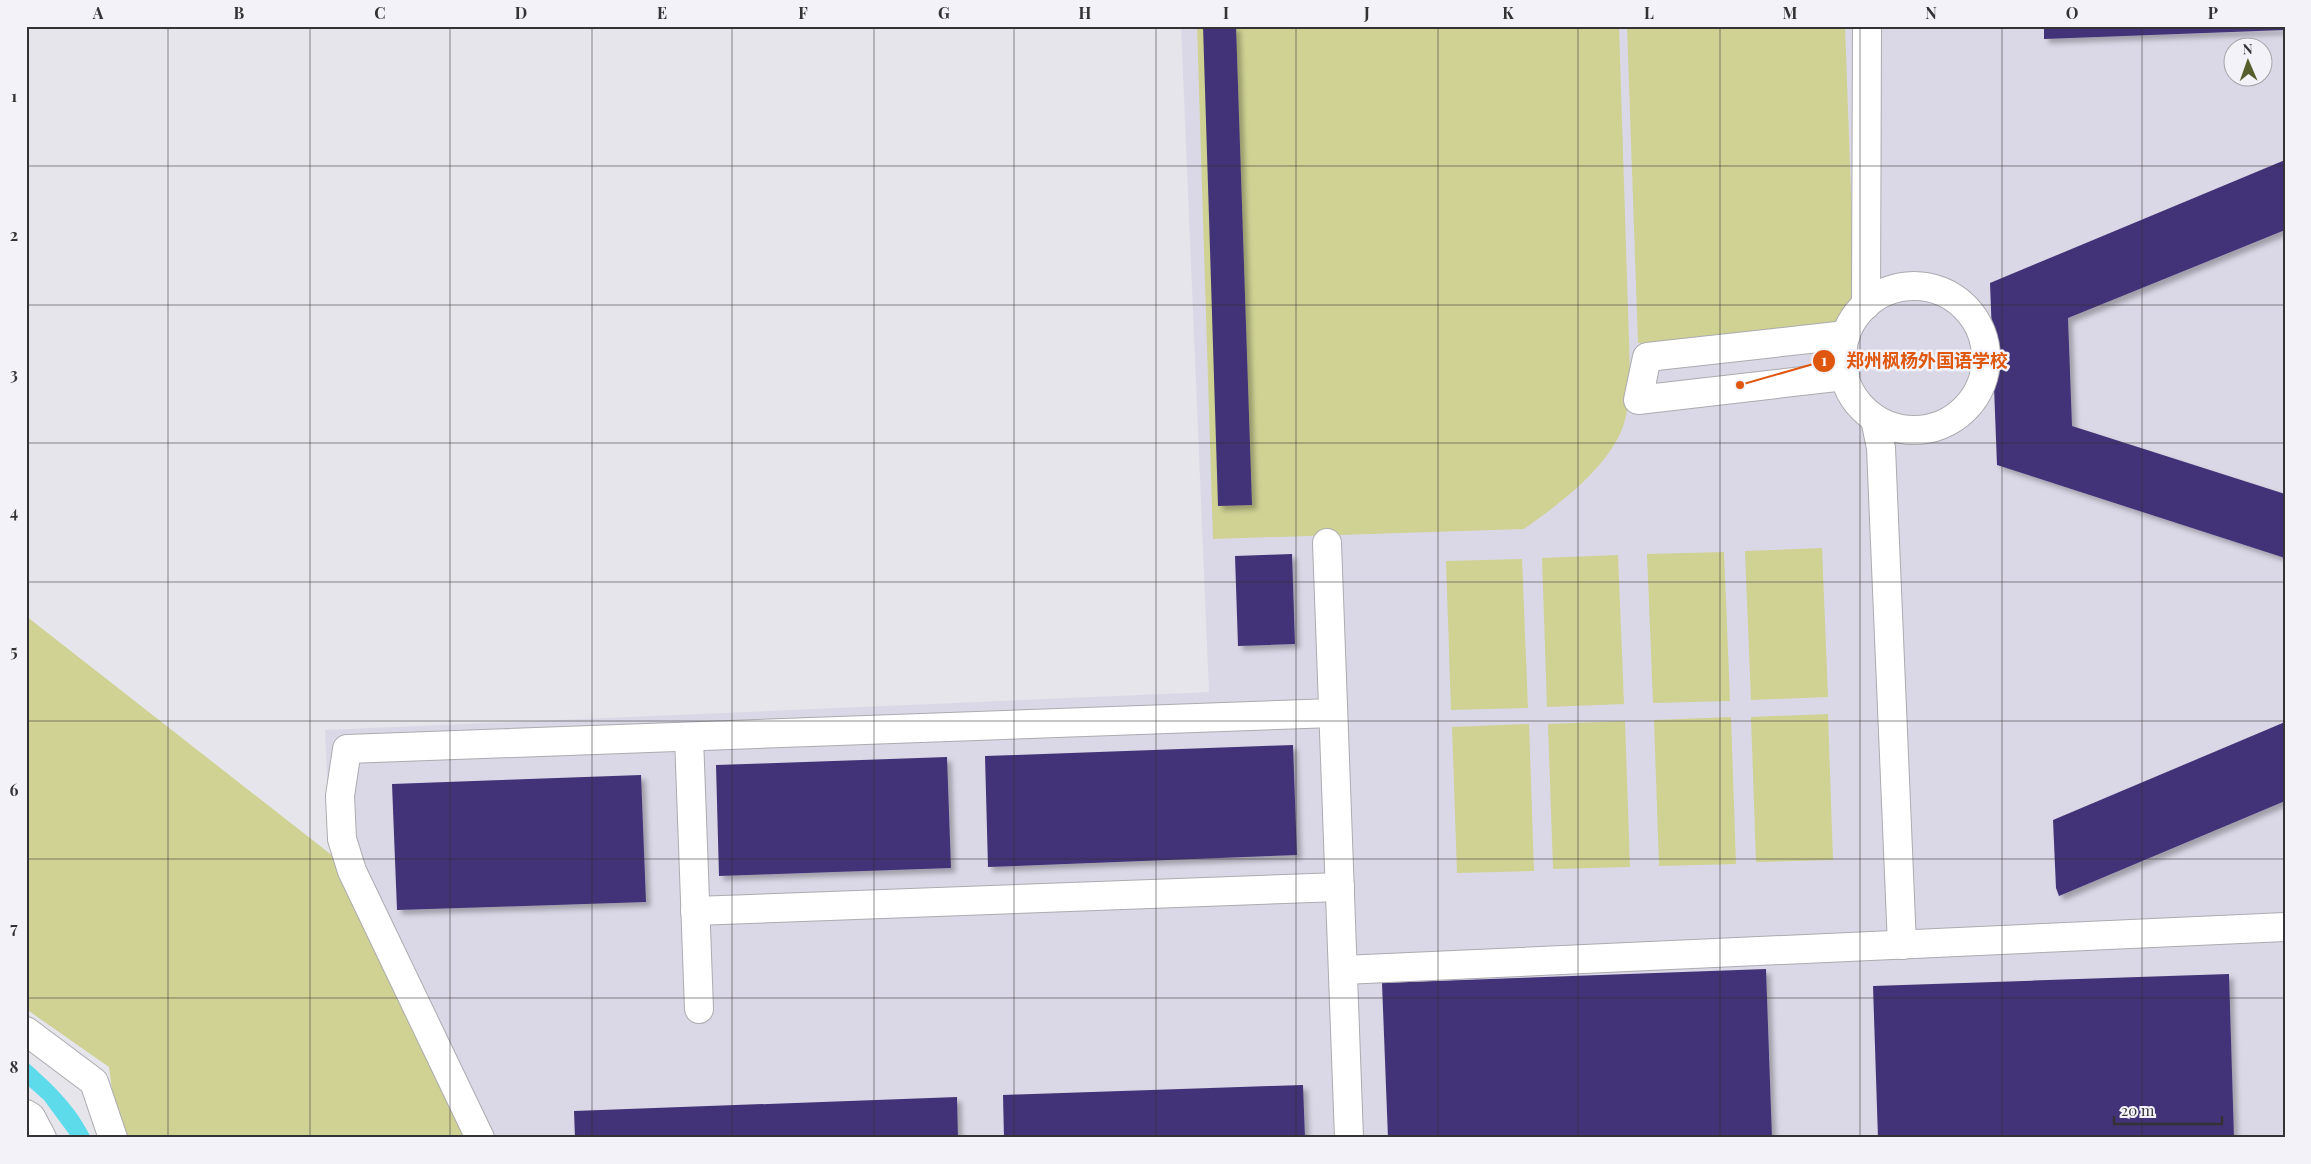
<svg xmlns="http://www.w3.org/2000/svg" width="2311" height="1164" viewBox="0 0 2311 1164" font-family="'Playfair Display','Noto Sans SC',serif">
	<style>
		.built { fill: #dad8e6; fill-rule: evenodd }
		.green { fill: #cfd293 }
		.water { fill: #5ddbeb }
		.building { fill: #433377; filter: url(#shadow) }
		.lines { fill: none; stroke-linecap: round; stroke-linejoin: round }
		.minor-casing { stroke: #ababb0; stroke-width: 30 }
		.minor { stroke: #fff; stroke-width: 28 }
		.grid { fill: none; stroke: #333235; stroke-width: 1; stroke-opacity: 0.55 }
		.leader { fill: none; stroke: #df570e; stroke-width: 2 }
		.callout-dot { fill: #df570e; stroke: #f3f2f8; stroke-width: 2 }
		.mark-label { font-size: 15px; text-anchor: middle; font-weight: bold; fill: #fff }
		.callout-label { font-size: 18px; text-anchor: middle; font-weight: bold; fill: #df570e; stroke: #f3f2f8; stroke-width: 5; stroke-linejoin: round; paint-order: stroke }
		.neatline { fill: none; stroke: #333235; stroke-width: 2 }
		.grid-label { font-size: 16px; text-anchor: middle; font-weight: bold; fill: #333235 }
	</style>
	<defs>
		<filter id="shadow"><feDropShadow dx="4.5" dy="4.5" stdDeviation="2.5" flood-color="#0004"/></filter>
	</defs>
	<rect width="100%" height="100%" fill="#e5e5eb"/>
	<path class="built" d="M1181,26H2285V1138H461L330,844L325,730L1209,692ZM2234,48H2264V78H2234Z"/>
	<g class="green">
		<path d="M1197,26H1619L1630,373C1629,393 1629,415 1620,434C1601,473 1559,504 1524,529L1213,539Z"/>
		<polygon points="1845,26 1855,304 1830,337 1638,343 1627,27"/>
		<polygon points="1822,548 1828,697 1751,700 1745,551"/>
		<polygon points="1724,552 1730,701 1653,703 1647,554"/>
		<polygon points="1618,555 1624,704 1547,707 1542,558"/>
		<polygon points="1522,559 1528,708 1451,710 1446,561"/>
		<polygon points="26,616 352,871 465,1138 118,1138 109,1067 26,1009"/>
		<polygon points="1828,714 1833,860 1756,862 1751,717"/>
		<polygon points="1731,717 1736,864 1659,866 1654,720"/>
		<polygon points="1625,721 1630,867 1553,869 1548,724"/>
		<polygon points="1529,724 1534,871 1457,873 1452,727"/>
	</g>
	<path class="water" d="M26,1061C52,1084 76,1106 91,1138H72L44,1100L26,1084Z"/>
	<g class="building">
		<polygon points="1203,26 1236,26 1252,505 1218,506"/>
		<polygon points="2044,26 2285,26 2285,30 2044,39"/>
		<polygon points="2285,160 2285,230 2068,318 2072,426 2285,494 2285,558 1997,465 1990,283"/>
		<polygon points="1292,554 1295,644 1238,646 1235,556"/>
		<polygon points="2285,722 2285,801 2059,896 2056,888 2053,820"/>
		<polygon points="1293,745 1297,855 988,867 985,756"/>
		<polygon points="947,757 951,868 719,876 716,765"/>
		<polygon points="641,775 646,902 397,910 392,784"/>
		<polygon points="1766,969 1772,1138 1388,1138 1382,983"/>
		<polygon points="2229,974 2234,1138 1878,1138 1873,986"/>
		<polygon points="1303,1085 1305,1138 1004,1138 1003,1095"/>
		<polygon points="957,1097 958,1138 575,1138 574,1111"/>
	</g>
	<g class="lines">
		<defs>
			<g id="minor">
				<circle cx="1914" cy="358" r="72"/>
				<polyline points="1866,305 1867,26"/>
				<polyline points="1845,376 1638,400 1647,357 1846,335"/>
				<polyline points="1875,419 1881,448 1902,945"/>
				<polyline points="1327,543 1349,1138"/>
				<polyline points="689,737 699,1009"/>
				<polyline points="695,911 1340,887"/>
				<polyline points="1343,970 2285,927"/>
				<polyline points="26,1031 94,1082 113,1138"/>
				<polyline points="26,1114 31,1117 42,1138"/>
				<polyline points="480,1138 352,871 342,839 340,796 347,749 1333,713"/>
			</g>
		</defs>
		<use href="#minor" class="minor-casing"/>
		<use href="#minor" class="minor"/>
	</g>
	<path class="grid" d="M168,26V1138M310,26V1138M450,26V1138M592,26V1138M732,26V1138M874,26V1138M1014,26V1138M1156,26V1138M1296,26V1138M1438,26V1138M1578,26V1138M1720,26V1138M1860,26V1138M2002,26V1138M2142,26V1138M26,166H2285M26,305H2285M26,443H2285M26,582H2285M26,721H2285M26,859H2285M26,998H2285"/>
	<path class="leader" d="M1740 385L1824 361"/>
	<g class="callout-dot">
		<circle cx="1740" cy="385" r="5"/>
		<circle cx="1824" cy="361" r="12"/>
	</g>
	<g class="mark-label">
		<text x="1824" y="366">1</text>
	</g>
	<g class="callout-label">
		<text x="1927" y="367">郑州枫杨外国语学校</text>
	</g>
	<rect width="2311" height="1164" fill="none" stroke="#f3f2f8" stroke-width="55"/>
	<g transform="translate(2248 62) rotate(358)"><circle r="24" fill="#f3f2f8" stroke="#a6a5aa"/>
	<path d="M0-4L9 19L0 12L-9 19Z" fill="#565e2c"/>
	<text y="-8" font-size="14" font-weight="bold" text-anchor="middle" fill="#333235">N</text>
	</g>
	<path d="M2114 1116v8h108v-8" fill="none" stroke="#333235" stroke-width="2.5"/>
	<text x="2121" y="1116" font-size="15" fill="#333235" stroke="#f3f2f8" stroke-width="4" paint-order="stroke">20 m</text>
	<rect x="28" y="28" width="2256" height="1108" class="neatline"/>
	<g class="grid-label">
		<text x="98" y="19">A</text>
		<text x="239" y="19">B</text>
		<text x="380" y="19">C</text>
		<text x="521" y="19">D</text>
		<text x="662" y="19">E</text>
		<text x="803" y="19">F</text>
		<text x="944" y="19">G</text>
		<text x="1085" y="19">H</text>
		<text x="1226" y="19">I</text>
		<text x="1367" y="19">J</text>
		<text x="1508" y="19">K</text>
		<text x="1649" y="19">L</text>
		<text x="1790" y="19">M</text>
		<text x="1931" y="19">N</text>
		<text x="2072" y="19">O</text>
		<text x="2213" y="19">P</text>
		<text x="14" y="102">1</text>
		<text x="14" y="241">2</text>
		<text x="14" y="380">3</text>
		<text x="14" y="518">4</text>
		<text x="14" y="657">5</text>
		<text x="14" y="796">6</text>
		<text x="14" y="934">7</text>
		<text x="14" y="1073">8</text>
	</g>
</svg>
